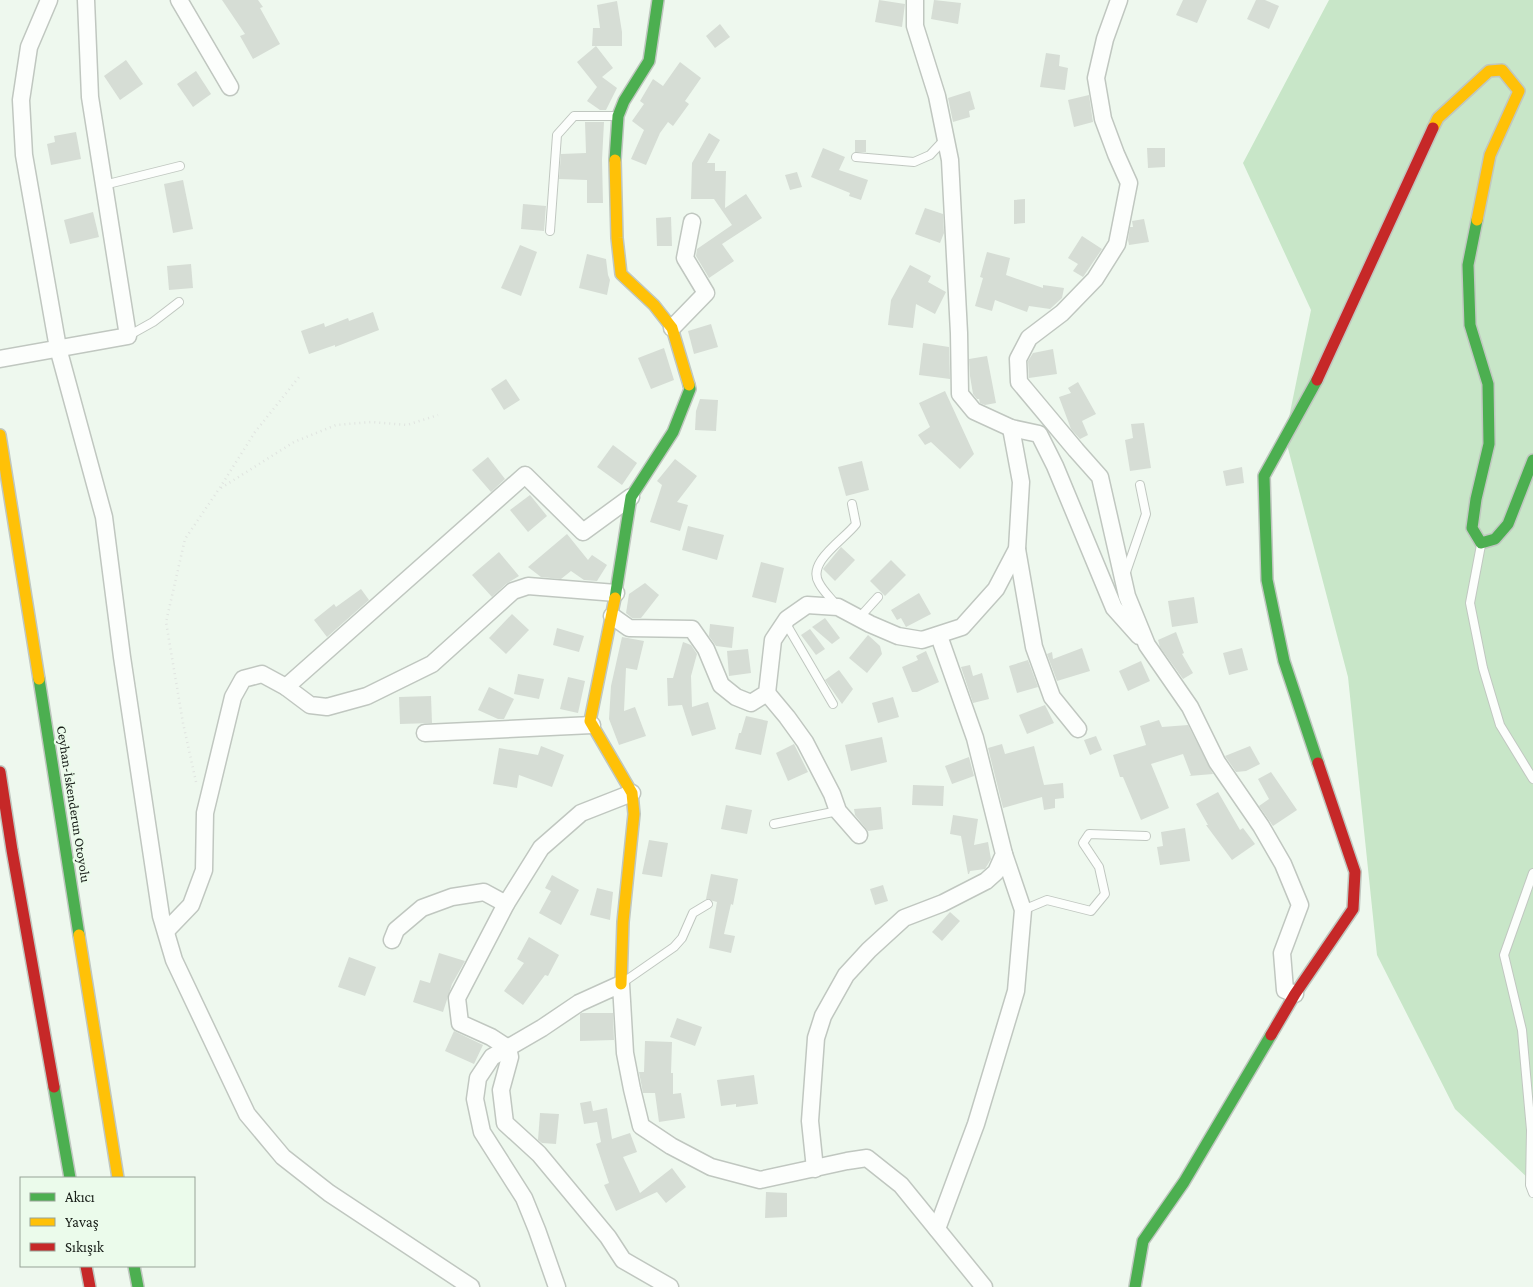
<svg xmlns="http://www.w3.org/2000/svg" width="1533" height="1287" viewBox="0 0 1533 1287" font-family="'Crimson Pro',serif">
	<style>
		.green { fill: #c8e6c8 }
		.building { fill: #d6ddd5 }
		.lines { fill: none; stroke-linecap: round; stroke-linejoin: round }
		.lane-casing { stroke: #c0c7c0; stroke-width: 10 }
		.street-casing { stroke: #c0c7c0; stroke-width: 19 }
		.fast-casing { stroke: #c0c7c0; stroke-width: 14 }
		.slow-casing { stroke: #c0c7c0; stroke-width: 14 }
		.jam-casing { stroke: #c0c7c0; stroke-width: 14 }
		.path { stroke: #e0e4e0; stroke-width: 2.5; stroke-dasharray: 1 4; stroke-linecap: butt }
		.lane { stroke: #fcfefc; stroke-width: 8 }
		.street { stroke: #fcfefc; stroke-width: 16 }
		.fast { stroke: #4caf50; stroke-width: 11 }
		.slow { stroke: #ffc107; stroke-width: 11 }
		.jam { stroke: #c62828; stroke-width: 11 }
		.labels { text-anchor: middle; stroke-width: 4.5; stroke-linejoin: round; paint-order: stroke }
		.street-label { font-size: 14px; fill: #191f19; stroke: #ebfbeb }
	</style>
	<rect width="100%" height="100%" fill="#eef8ee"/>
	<polygon class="green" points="1329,0 1533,0 1533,1183 1455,1109 1377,955 1348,677 1285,437 1311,310 1243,163"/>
	<g class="building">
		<polygon points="222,0 258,0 263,7 260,8 280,44 253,59 240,36 245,34"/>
		<polygon points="879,0 905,4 902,27 875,22"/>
		<polygon points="934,0 961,3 958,24 931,19"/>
		<polygon points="1183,0 1207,0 1197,23 1176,15"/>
		<polygon points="1256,0 1265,0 1279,6 1269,29 1247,19"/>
		<polygon points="617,1 622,32 622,46 592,46 593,28 600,28 597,5"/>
		<polygon points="720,24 730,37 715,48 706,36"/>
		<polygon points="596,46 613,68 602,77 617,88 606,110 600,110 587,101 597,87 577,62"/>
		<polygon points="1046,53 1060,55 1059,66 1068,68 1065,90 1040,87"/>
		<polygon points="126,60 143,84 120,100 104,76"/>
		<polygon points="680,62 701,78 685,101 689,104 673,126 668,122 660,133 646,165 631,159 644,130 632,121 644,104 640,101 653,79 663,86"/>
		<polygon points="196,71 211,94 193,107 177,84"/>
		<polygon points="970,91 975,109 969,111 970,117 953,122 948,98"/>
		<polygon points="1089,95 1093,122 1074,127 1068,100"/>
		<polygon points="585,122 604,122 602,160 603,203 587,203 587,180 559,179 561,154 586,153"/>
		<polygon points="76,132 81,159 51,165 47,144 55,142 54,136"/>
		<polygon points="709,133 720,140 707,163 715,163 715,171 726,171 725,208 746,194 762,218 722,244 734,261 709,278 696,256 697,249 732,225 714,199 691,199 692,163"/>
		<rect x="855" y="140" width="11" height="12"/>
		<polygon points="823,148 845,157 839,170 868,180 861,200 849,196 850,193 811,177"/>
		<polygon points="1147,148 1165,148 1165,167 1148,168"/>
		<polygon points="797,172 802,187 790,190 785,175"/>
		<polygon points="183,180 193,229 173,233 164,184"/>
		<polygon points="1025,199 1025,223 1014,224 1014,200"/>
		<polygon points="523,204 546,206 544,231 521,229"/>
		<polygon points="925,208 943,214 944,233 940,243 915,234"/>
		<polygon points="93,212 99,237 70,244 64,220"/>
		<polygon points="671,217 672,246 657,246 656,218"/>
		<polygon points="1144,219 1149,242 1129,245 1128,240 1130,227 1133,227 1132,221"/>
		<polygon points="1082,236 1102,249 1083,277 1073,271 1078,264 1068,258"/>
		<polygon points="520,245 537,252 521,296 501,288"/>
		<polygon points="987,252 1010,258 1006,275 1043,288 1043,285 1064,288 1062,298 1050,309 1029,306 1027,312 995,300 992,311 975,306 983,278 980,277"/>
		<polygon points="587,254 606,259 608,275 610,280 607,295 579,288"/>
		<polygon points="191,264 193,288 169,290 167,266"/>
		<polygon points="910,265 931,276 928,282 946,292 935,314 916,304 913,328 888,325 891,300"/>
		<polygon points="373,312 379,330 335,347 335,345 309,354 301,331 324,323 325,327 348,318 349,321"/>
		<polygon points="711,324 718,347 694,354 688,331"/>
		<polygon points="923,343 949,347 950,379 919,375"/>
		<polygon points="664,348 674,380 651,389 638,358"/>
		<polygon points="1053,349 1057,374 1029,378 1028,361 1033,353"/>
		<polygon points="987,356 996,403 985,405 980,403 979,399 977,399 973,394 970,376 969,359"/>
		<polygon points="506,379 520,400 504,410 491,389"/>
		<polygon points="1078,382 1096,414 1082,421 1088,435 1080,439 1071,429 1059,397 1071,393 1068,388"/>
		<polygon points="945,391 974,454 960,469 931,442 925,445 918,435 930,427 919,403"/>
		<polygon points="700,399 718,400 716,431 695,430 696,411"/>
		<polygon points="1144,423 1151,468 1130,471 1125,440 1133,438 1131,424"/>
		<polygon points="613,445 637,463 622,485 597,467"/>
		<polygon points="488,457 505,479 491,492 472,470"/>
		<polygon points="675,459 697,476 677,502 688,505 680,531 650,522 662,485 657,481"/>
		<polygon points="862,461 869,490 846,496 838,467"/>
		<polygon points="1242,467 1244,483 1226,486 1223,471"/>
		<polygon points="530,495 547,516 528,532 510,510"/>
		<polygon points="688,526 724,535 717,560 682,550"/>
		<polygon points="567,534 588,560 592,555 607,565 597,581 584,580 571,571 561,579 541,577 528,567"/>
		<polygon points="841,547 855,560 835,581 823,569"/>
		<polygon points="499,552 519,576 506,584 492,597 472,575"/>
		<polygon points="891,560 906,575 885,596 870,581"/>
		<polygon points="761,562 784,568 776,603 752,597"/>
		<polygon points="645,583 659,595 641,618 632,618 626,613 629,594"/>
		<polygon points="361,589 369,600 327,637 314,620 334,604 336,607"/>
		<polygon points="919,593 931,614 906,627 901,618 897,620 891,610"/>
		<polygon points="1194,597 1198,623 1172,627 1168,601"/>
		<polygon points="512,614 529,630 506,654 489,638"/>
		<polygon points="825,618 840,638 832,644 812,627"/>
		<polygon points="710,624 734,627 732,648 716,646 709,636"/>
		<polygon points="557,628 584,636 579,652 553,645"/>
		<polygon points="810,629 825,649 816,655 801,635"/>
		<polygon points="1176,632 1184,653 1182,654 1193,673 1183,679 1160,647 1158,640"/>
		<polygon points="868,635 880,646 882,654 867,673 849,658"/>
		<polygon points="622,637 644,641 637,670 626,668 624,711 635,707 646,736 619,745 609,719 611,686"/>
		<polygon points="683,642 691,645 697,654 691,676 692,707 708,702 716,729 692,736 682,705 668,706 667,678 673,678"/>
		<polygon points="1082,648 1090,671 1057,681 1047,654 1052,652 1053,659"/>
		<polygon points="1242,648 1248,670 1229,675 1223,653"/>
		<polygon points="748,649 751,673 729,676 727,651"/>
		<polygon points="926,651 939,682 917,692 912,692 902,667 918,660 916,656"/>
		<polygon points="1028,660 1038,687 1017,693 1009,666"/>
		<polygon points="1141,661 1150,681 1128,691 1119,671"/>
		<polygon points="970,665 973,676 982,673 989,699 973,703 961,667"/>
		<polygon points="839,670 853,689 842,704 825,680"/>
		<polygon points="518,674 544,679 539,699 514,694"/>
		<polygon points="568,677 585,681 578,713 560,709"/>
		<polygon points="489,687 514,699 504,719 498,719 478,710"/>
		<polygon points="431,696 432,723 400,724 399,697"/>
		<polygon points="893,697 899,717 878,723 872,703"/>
		<polygon points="1045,705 1054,723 1027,734 1019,715"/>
		<polygon points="746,716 768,721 761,755 735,749 739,733 741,733"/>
		<polygon points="1159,720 1162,727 1188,725 1213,774 1189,776 1191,775 1183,754 1151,764 1169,808 1141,820 1123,777 1120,777 1113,755 1146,745 1140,726"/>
		<polygon points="1096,736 1102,750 1090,755 1084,740"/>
		<polygon points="882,737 887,762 851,771 845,745"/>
		<polygon points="794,744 808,772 788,781 776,753"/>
		<polygon points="1002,744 1005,754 1034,746 1044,785 1063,783 1064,798 1055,799 1055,808 1044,810 1042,797 1003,808 988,748"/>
		<polygon points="541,746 564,755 552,787 519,775 517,788 493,784 499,748 538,755"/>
		<polygon points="1250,746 1260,764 1246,771 1236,772 1225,756"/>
		<polygon points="969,757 974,776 952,784 945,766"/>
		<polygon points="1271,772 1297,810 1273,826 1259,806 1269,799 1258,779"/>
		<polygon points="913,785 944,786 943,806 912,805"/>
		<polygon points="1218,792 1240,830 1243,828 1255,844 1232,860 1206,825 1208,825 1196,804"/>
		<polygon points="726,805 752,810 747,834 721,829"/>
		<polygon points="881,807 883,829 868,831 855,815 854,809"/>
		<polygon points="953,815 978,819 974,845 988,842 991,859 985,869 970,871 969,874 968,874 961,836 950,834"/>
		<polygon points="1185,828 1190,861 1160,865 1157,847 1163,846 1161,832"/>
		<polygon points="649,840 668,843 662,877 642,874"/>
		<polygon points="711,874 738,879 733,905 731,904 724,934 735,936 731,953 709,948 717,902 706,899"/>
		<polygon points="552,875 579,890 561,925 539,913 551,891 545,888"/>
		<polygon points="883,885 888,901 875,905 870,889"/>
		<polygon points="597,888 613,892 610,920 590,915"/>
		<polygon points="950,912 960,921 942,941 932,932"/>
		<polygon points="529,937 559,955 548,976 545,975 523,1005 504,991 524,963 517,959"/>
		<polygon points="439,953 465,961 452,984 443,1012 413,1002 420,980 430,983"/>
		<polygon points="349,957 376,967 365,996 338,987"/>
		<polygon points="582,1013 613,1013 614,1040 580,1041 580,1014"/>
		<polygon points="677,1018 702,1027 695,1046 670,1037"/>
		<polygon points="454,1031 483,1045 474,1064 445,1051"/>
		<polygon points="645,1041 672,1042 671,1073 673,1073 673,1094 681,1093 685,1118 659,1122 655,1093 643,1093 639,1072 644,1072"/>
		<polygon points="754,1075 758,1104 736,1107 736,1104 721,1106 717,1080"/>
		<polygon points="591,1101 593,1111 607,1108 612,1139 630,1133 637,1152 623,1157 640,1193 672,1168 686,1187 666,1203 657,1192 616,1211 604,1185 609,1183 596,1144 601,1142 597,1122 584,1124 580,1103"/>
		<polygon points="540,1113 559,1114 556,1144 542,1143 538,1140"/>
		<polygon points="766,1192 787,1193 787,1217 765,1218"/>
	</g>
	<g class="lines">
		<defs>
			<g id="lane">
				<polyline points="856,157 914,162 930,155 945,139"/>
				<polyline points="104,185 180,166"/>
				<polyline points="550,231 557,135 574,116 615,116"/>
				<polyline points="128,336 153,322 179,302"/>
				<polyline points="1481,545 1470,603 1483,668 1500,725 1533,779"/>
				<polyline points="1125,575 1146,514 1140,485"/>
				<path d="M836,605C831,598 823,591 819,583C806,562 845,539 856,524L852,504"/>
				<polyline points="859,618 878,597"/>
				<polyline points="785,622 833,704"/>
				<polyline points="774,824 838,811"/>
				<polyline points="1533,873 1504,955 1522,1030 1531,1130 1530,1185 1533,1193"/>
				<polyline points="1023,910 1047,900 1091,911 1105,894 1099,867 1083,843 1089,834 1146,836"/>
				<polyline points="625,981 674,947 682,938 693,913 708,904"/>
			</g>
			<g id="street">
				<polyline points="49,0 29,47 21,100 24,155 58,348 104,517 122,657 161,916 174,960 247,1114 283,1157 329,1193 471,1287"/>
				<polyline points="179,0 230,87"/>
				<polyline points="915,0 915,26 937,96 950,160 959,333 960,394 974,411 1011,428 1039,434 1055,466 1114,608 1139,636"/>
				<polyline points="1119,0 1105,39 1096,78 1103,119 1116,154 1129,183 1117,244 1095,279 1062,313 1029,338 1018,359 1019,382 1076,450 1100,477 1127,596 1147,645 1190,707 1217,762 1261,826 1283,864 1300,905 1282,953 1285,990 1295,994"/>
				<polyline points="672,328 706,293 685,258 692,222"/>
				<polyline points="0,359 128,336 90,97 86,0"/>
				<polyline points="1017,549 1034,647 1052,697 1078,729"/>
				<polyline points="612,616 629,628 692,629 706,649 721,685 736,697 751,703 767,693 773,640 787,619 807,605 838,607 870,624 898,636 922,640 962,627 996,589 1017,549 1021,482 1011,428"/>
				<polyline points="286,687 525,475 583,532 631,497"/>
				<polyline points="767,693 787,717 805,742 832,794 838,811 859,835"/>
				<polyline points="425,733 592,725"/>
				<polyline points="632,793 581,813 541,848 506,904 457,998 460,1023 491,1037 508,1048 510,1057 501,1090 505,1123 539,1154 608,1237 623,1260 670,1287"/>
				<polyline points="166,931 191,905 204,870 205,813 233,697 243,679 262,674 286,687 310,705 327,707 367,696 432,664 513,591 528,586 616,593"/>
				<polyline points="392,940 396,930 422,908 452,897 484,892 506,904"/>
				<polyline points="815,1169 810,1121 816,1038 823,1016 846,975 869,950 904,918 943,903 986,881 996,872 1004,854 975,738 939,636"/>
				<polyline points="937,1229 976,1124 1016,991 1023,910 1004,854"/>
				<polyline points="557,1287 537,1230 524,1198 482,1132 475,1099 478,1078 492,1057 542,1028 579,1003 621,984 625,1053 632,1089 641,1126 671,1146 711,1167 760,1180 847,1161 867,1158 901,1185 984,1287"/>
			</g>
			<g id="fast">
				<polyline points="615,160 618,116 624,101 649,61 658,0"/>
				<polyline points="1477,220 1468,265 1470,325 1488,384 1489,444 1476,499 1472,528 1481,543 1495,539 1508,524 1533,460"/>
				<polyline points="1317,380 1264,476 1267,580 1284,661 1318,763"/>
				<polyline points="615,598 631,497 673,432 690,389 689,385"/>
				<polyline points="39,679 79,935"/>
				<polyline points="54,1087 70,1178"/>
				<polyline points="134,1266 138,1287"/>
				<polyline points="1135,1287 1143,1241 1184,1182 1271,1035"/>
			</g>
			<g id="slow">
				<polyline points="1433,128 1438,118 1489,71 1502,70 1519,91 1490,155 1477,220"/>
				<polyline points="615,160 617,238 621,274 654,305 672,328 689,385"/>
				<polyline points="0,435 39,679"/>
				<polyline points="615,598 590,721 632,793 634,814 623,922 621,984"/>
				<polyline points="79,935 118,1178"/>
			</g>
			<g id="jam">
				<polyline points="1317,380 1433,128"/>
				<polyline points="0,772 12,850 54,1087"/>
				<polyline points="1271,1035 1295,994 1353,909 1355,872 1318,763"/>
				<polyline points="86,1266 90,1287"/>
			</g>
		</defs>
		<use href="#lane" class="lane-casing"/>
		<use href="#street" class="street-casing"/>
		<use href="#fast" class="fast-casing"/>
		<use href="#slow" class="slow-casing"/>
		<use href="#jam" class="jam-casing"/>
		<g class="path">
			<polyline points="221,488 294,442 336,425 371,422 407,425 438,415"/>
			<polyline points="196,782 183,723 166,622 185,539 219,489 255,432 299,377"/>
		</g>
		<use href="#lane" class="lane"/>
		<use href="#street" class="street"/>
		<use href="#fast" class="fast"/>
		<use href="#slow" class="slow"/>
		<use href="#jam" class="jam"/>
	</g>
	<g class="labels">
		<g class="street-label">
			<text transform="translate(74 804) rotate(81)" y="5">Ceyhan-İskenderun Otoyolu</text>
		</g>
	</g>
	<rect x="20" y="1177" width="175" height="90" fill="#ebfbeb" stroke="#97a397"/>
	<rect x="30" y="1193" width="25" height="8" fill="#4caf50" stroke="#97a397"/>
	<text x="65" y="1202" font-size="15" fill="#191f19">Akıcı</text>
	<rect x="30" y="1218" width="25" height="8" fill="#ffc107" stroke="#97a397"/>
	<text x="65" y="1227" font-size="15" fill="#191f19">Yavaş</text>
	<rect x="30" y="1243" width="25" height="8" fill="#c62828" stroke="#97a397"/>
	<text x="65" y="1252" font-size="15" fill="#191f19">Sıkışık</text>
</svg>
